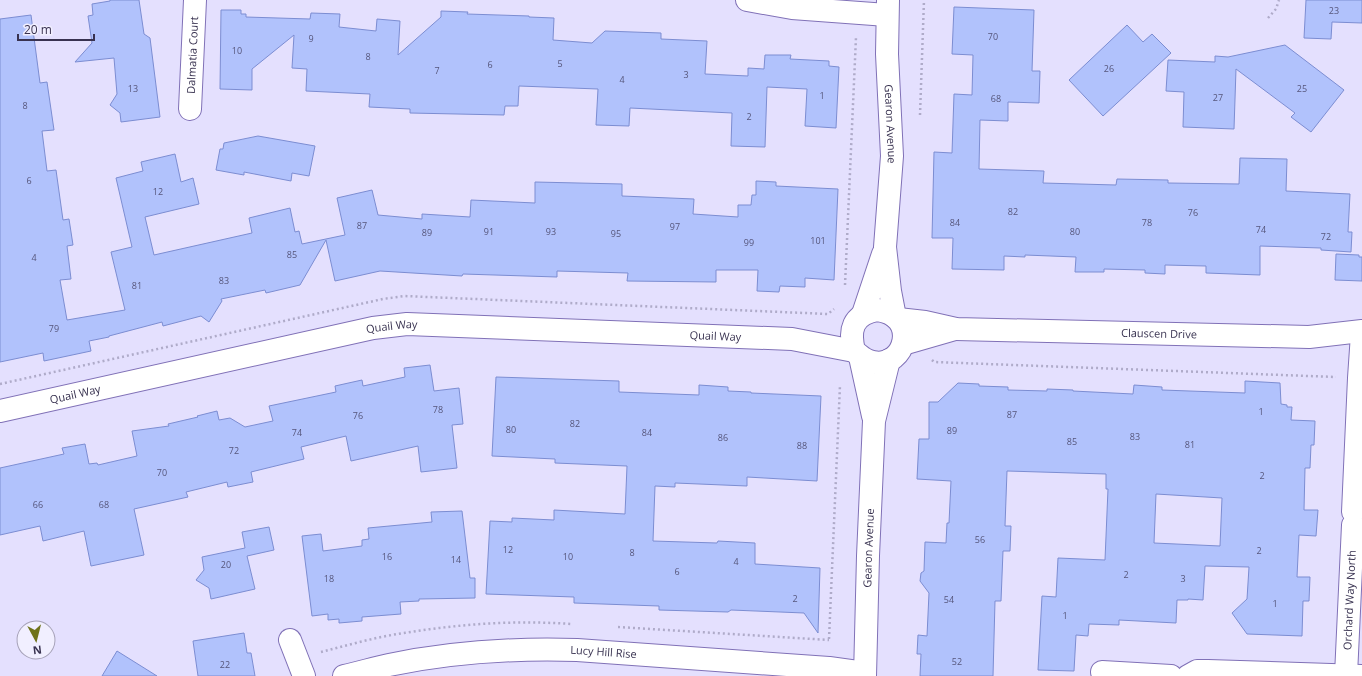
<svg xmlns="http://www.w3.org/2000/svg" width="1362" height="676" viewBox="0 0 1362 676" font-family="'Open Sans',sans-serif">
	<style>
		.building { fill: #b1c2fc; stroke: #7c8dd2; fill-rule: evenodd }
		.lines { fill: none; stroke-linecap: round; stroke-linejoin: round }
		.minor-casing { stroke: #8071b7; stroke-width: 24 }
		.path { stroke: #afabc9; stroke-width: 2.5; stroke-dasharray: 2 3; stroke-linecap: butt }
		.minor { stroke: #fff; stroke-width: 22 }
		.labels { text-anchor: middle; stroke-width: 3.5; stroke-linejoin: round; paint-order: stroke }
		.number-label { font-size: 9px; fill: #56567b }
		.street-label { font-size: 11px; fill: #383250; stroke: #f1efff }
	</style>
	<rect width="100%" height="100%" fill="#e4e0fe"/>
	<g class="building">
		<polygon points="110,0 139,0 144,34 150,38 160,117 121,122 120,113 110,105 117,94 114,58 75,62 92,43 88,16 93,15 92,4 110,1"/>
		<polygon points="1306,0 1362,0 1362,23 1332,22 1331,39 1304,38"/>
		<polygon points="954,7 1034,10 1032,71 1040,71 1039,103 1008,102 1008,121 980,120 979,169 1044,171 1043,183 1116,185 1117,179 1168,180 1168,183 1239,184 1240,158 1287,159 1286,191 1350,194 1348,232 1352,232 1351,252 1321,250 1321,248 1260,246 1260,275 1206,273 1206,266 1165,265 1165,274 1145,273 1145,270 1104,269 1104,272 1075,272 1076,257 1025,255 1025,257 1004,256 1004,270 952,269 953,238 932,238 934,152 952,153 954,94 972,95 973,55 952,54"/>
		<polygon points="221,10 241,10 241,14 246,14 246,17 310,19 311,13 340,14 339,27 376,31 377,19 400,21 398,55 441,17 441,11 468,12 467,14 529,16 529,17 554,18 553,40 592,43 605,31 661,33 661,39 707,41 705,74 748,76 748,68 764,69 765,55 791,55 790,59 829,61 829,66 839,67 836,128 805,126 807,89 767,87 765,147 731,146 732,113 630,108 629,126 596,125 598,89 519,86 518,106 505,106 504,115 410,113 410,109 369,107 370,94 306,91 307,69 292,68 294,35 252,69 252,90 220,89"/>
		<polygon points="31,15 40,83 47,82 54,130 42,131 47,171 56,170 63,220 69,219 73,245 67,246 71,279 60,280 67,320 125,310 111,252 132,247 116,178 143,171 141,162 175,154 181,182 193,178 199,204 145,217 154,255 252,233 249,218 290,208 295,232 299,231 302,244 345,235 337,198 372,190 378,215 422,219 422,214 470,217 471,200 535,203 535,182 622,184 622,196 694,199 693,214 738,217 738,205 751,205 752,195 756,195 756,181 776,182 776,186 838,189 834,280 805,278 805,287 780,286 779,292 757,291 758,270 716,270 716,282 627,281 628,273 557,271 557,277 463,274 462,276 380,271 335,281 326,240 300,285 266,293 265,290 221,299 222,301 209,322 201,316 163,326 162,322 109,336 109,337 89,341 91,351 44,361 43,353 0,362 0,19"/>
		<polygon points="1127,25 1143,42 1152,34 1171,53 1103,116 1069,80"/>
		<polygon points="1285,45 1344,90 1311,132 1291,117 1295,113 1236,69 1234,129 1183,127 1184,92 1166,91 1168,60 1215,62 1215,56 1228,57"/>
		<polygon points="258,136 315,146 309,176 292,173 291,181 244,172 244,175 216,170 220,149 223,149 224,143"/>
		<polygon points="1336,254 1359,255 1359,257 1362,257 1362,281 1335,280"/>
		<polygon points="430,365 434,391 459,388 463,424 452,425 457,468 421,472 418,446 351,461 346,436 301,447 304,459 251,472 253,482 228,487 227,482 186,492 188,497 134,509 144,555 91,566 84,531 43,541 40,526 0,535 0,468 64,454 62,448 85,444 89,464 97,463 98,465 137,456 132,431 169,426 168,424 198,417 197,416 217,411 219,420 230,418 245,427 273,421 269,406 336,392 335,386 362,380 363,386 405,377 404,368"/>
		<polygon points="496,377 619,381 619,392 699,395 699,385 728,387 728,391 751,392 751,393 821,396 817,481 747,477 747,486 675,483 675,487 655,486 653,541 717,543 718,541 755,543 755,564 820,568 818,633 804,613 731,610 728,612 659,610 659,606 574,603 574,597 486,594 490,521 512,522 512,518 554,520 554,510 625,514 627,466 555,463 555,459 492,456"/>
		<path d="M1245,381L1280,383L1281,404L1287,405V407H1292L1291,420L1315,421L1314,445H1311L1310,468H1305L1304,510H1318L1316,536L1299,535L1297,577H1310L1309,601H1303L1302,636L1247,634L1232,613L1247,599L1249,567L1205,566L1203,600L1188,599V600H1177L1176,623L1119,620V625L1089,624L1088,636L1076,635L1074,671L1038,670L1042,596L1056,597L1058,558L1105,560L1108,489H1106V474L1007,471L1005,526H1011L1010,551H1003L1001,601H995L993,676H920L921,654H917L918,635L927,636L929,593L920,581L921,573L924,571L925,542L946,543L947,523H949L951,481L917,479L919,439H929V402H938L958,383L979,384V386L1008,387V390L1047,391V389L1073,390V391L1133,394L1134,385L1162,387V390L1245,393ZM1156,494L1222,498L1220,546L1154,543Z"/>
		<polygon points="462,511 470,578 475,578 475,598 419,599 419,601 400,602 401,614 362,617 362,621 339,623 339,619 328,620 328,614 312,616 302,536 321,534 323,551 362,546 362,540 369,539 368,528 432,522 431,512"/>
		<polygon points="269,527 274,550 247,556 255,589 211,599 209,588 196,580 204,570 202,557 245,548 242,532"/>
		<polygon points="244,633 247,653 251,653 255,676 198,676 193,641"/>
		<polygon points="117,651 157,676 102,676"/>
	</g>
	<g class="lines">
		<defs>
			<g id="minor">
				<polyline points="747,0 792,8 887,15"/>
				<path id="s1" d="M888,0L887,54L892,156L885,247L890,291L895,317"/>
				<path id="s2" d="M190,109L195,0"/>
				<path d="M877,310C920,315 906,369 873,362C864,361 860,355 854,351C849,330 852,315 877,310Z"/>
				<polyline points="863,314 883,254"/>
				<path id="s3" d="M898,319L925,322L956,329L1309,337L1362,331"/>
				<polyline points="903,344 955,329"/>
				<polyline points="860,357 873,416"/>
				<path id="s4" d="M0,411L373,328L407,324L792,339L854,351"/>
				<polyline points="1353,512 1359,378 1362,334"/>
				<polyline points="290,640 304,676"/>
				<polyline points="1102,672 1171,676"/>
				<path id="s5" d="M1346,675L1353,525"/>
				<path id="s6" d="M344,676C359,673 374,668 389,665C451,652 513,648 577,650L829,668L865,673"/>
				<path id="s7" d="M865,676L868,556L874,421L889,360"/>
				<polyline points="1188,676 1197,671 1208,671 1362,676"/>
			</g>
		</defs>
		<use href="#minor" class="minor-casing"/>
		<g class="path">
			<polyline points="1268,18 1276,9 1279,0"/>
			<polyline points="920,115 924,0"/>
			<polyline points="845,285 856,37"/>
			<polyline points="932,360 934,362 1336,377"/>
			<polyline points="0,384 383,299 404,296 828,314 834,309"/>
			<polyline points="618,627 829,640"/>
			<polyline points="829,639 840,385"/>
			<path d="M321,652C348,645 376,637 404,633C459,624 515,620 571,624"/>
		</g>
		<use href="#minor" class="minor"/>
	</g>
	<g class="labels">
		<g class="number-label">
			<text x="1334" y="14">23</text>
			<text x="993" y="40">70</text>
			<text x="311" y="42">9</text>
			<text x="237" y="54">10</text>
			<text x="368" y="60">8</text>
			<text x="560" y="67">5</text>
			<text x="490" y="68">6</text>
			<text x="1109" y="72">26</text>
			<text x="437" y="74">7</text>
			<text x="686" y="78">3</text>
			<text x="622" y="83">4</text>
			<text x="133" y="92">13</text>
			<text x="1302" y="92">25</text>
			<text x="822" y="99">1</text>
			<text x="1218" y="101">27</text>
			<text x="996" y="102">68</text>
			<text x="25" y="109">8</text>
			<text x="749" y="120">2</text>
			<text x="29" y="184">6</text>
			<text x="158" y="195">12</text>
			<text x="1013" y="215">82</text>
			<text x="1193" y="216">76</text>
			<text x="955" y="226">84</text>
			<text x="1147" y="226">78</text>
			<text x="362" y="229">87</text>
			<text x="675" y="230">97</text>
			<text x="1261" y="233">74</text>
			<text x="489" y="235">91</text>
			<text x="551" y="235">93</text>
			<text x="1075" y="235">80</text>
			<text x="427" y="236">89</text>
			<text x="616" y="237">95</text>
			<text x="1326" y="240">72</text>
			<text x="818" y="244">101</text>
			<text x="749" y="246">99</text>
			<text x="292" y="258">85</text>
			<text x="34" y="261">4</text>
			<text x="224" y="284">83</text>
			<text x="137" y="289">81</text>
			<text x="54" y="332">79</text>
			<text x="438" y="413">78</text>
			<text x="1261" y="415">1</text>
			<text x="1012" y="418">87</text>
			<text x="358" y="419">76</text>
			<text x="575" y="427">82</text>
			<text x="511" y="433">80</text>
			<text x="952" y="434">89</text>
			<text x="297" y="436">74</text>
			<text x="647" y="436">84</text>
			<text x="1135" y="440">83</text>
			<text x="723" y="441">86</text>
			<text x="1072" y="445">85</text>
			<text x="1190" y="448">81</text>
			<text x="802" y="449">88</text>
			<text x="234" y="454">72</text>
			<text x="162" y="476">70</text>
			<text x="1262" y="479">2</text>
			<text x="38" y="508">66</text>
			<text x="104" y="508">68</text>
			<text x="980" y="543">56</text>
			<text x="508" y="553">12</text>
			<text x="1259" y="554">2</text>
			<text x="632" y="556">8</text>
			<text x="387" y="560">16</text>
			<text x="568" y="560">10</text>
			<text x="456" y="563">14</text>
			<text x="736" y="565">4</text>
			<text x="226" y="568">20</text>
			<text x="677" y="575">6</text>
			<text x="1126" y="578">2</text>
			<text x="329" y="582">18</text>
			<text x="1183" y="582">3</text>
			<text x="795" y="602">2</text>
			<text x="949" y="603">54</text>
			<text x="1275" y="607">1</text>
			<text x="1065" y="619">1</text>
			<text x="957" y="665">52</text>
			<text x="225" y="668">22</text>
		</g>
		<g class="street-label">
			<text dy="4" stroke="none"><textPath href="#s2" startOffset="54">Dalmatia Court</textPath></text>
			<text dy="4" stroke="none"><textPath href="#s1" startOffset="124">Gearon Avenue</textPath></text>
			<text dy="4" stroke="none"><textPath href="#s4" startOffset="401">Quail Way</textPath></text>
			<text dy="4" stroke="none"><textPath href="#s3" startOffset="262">Clauscen Drive</textPath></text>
			<text dy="4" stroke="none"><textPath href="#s4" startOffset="725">Quail Way</textPath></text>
			<text dy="4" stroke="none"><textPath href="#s4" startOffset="77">Quail Way</textPath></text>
			<text dy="4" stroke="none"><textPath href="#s7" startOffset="128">Gearon Avenue</textPath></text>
			<text dy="4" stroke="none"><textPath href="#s5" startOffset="75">Orchard Way North</textPath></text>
			<text dy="4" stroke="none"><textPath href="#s6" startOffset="262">Lucy Hill Rise</textPath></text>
		</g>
	</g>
	<g transform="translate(36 640) rotate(173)"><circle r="19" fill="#f1efff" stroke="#a7a3b9"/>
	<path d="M0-3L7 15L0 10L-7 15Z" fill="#6f731a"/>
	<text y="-6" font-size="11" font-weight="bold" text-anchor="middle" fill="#383250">N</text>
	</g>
	<path d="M18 34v6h76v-6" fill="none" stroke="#383250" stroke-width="2"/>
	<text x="24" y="34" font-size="12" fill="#383250" stroke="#f1efff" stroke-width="3" paint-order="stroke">20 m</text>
</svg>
